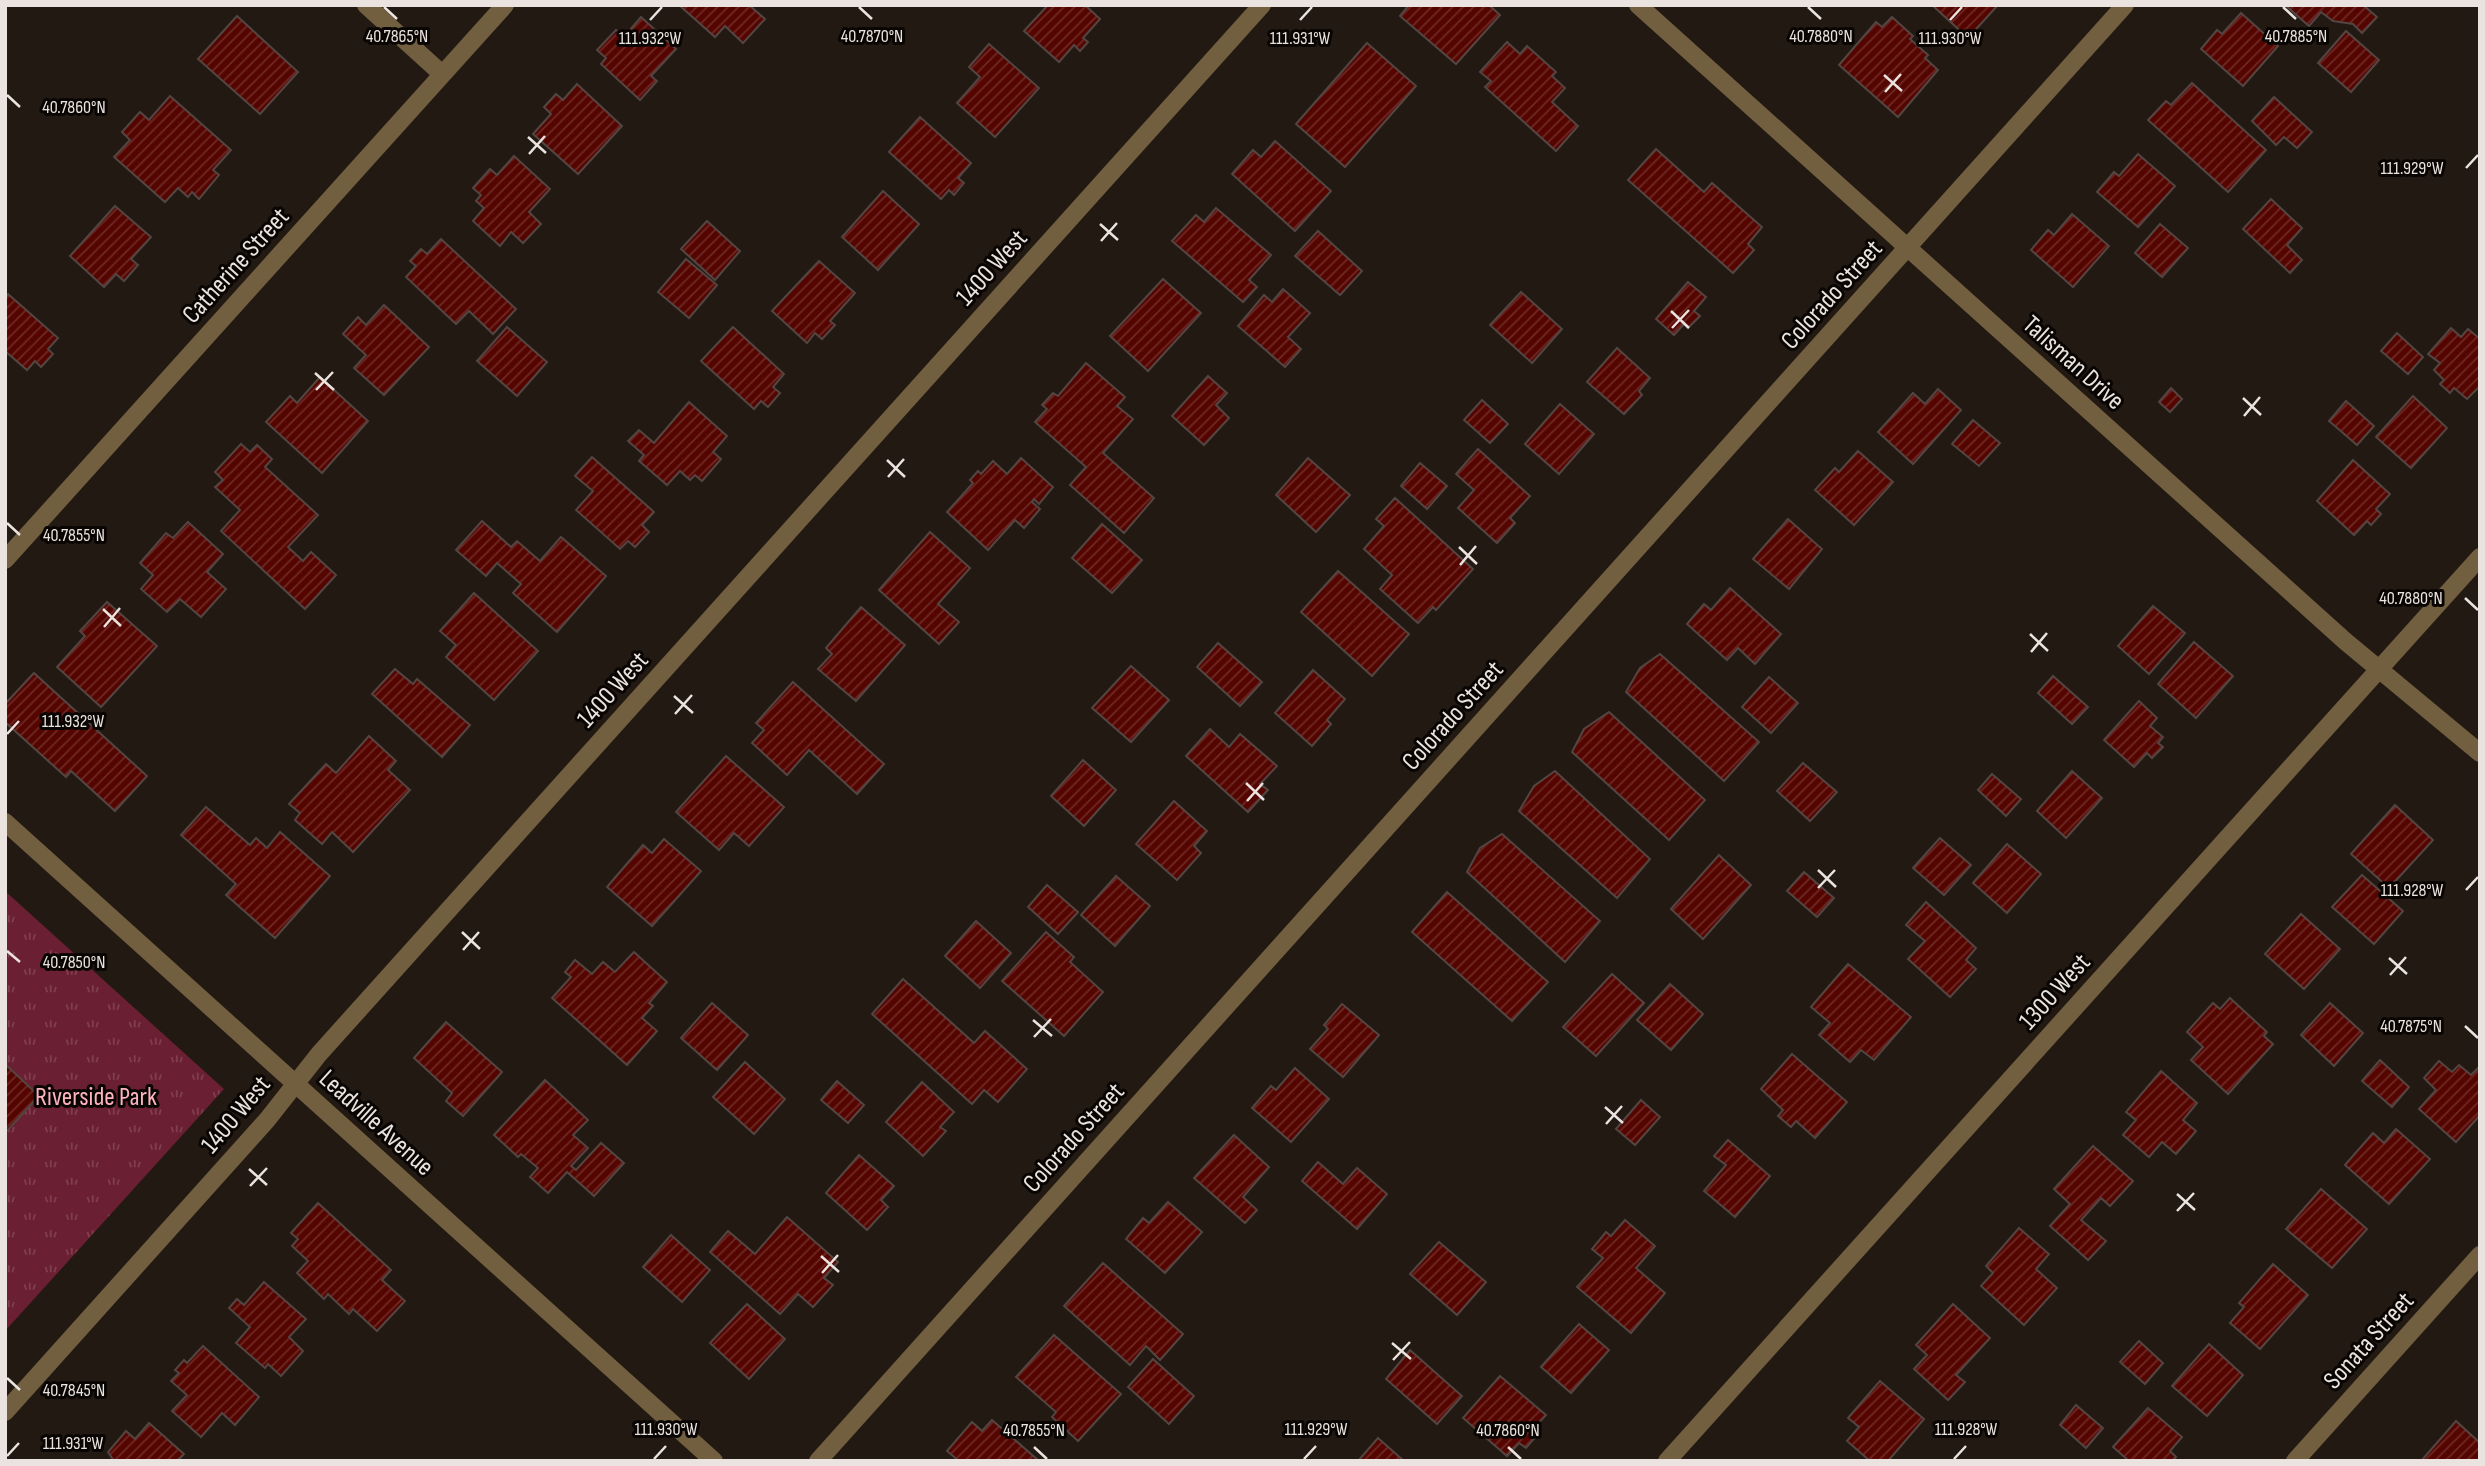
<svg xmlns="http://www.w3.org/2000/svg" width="2485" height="1466" viewBox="0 0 2485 1466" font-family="'Sofia Sans Condensed',sans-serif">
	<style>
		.park { fill: url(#park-tufts) }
		.building { fill: url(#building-hatch); stroke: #534542; stroke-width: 2 }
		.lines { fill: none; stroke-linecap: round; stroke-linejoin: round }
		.minor { stroke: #715f40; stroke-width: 18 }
		.ticks { fill: none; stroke: #eae3df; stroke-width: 2.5 }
		.labels { text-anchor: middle; stroke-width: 6; stroke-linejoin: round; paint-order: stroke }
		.street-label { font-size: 26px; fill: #eae3df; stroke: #080503 }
		.park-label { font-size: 26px; fill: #fcb3be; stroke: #080503 }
		.ticks-label { font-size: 18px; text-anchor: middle; fill: #eae3df; stroke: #080503; stroke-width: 6; stroke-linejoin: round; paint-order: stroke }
	</style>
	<defs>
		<pattern id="park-tufts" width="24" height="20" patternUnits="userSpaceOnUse" patternTransform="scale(1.75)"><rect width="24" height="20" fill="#6b1f32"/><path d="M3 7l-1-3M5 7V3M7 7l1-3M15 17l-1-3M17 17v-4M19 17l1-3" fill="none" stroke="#803f4f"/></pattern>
		<pattern id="building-hatch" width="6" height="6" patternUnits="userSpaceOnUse" patternTransform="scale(1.75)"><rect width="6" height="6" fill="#550500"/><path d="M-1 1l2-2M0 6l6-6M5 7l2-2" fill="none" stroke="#6e2925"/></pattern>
	</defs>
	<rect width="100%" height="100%" fill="#221912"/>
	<polygon class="park" points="5,891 224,1089 5,1331"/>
	<g class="building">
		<polygon points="679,5 749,5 765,19 743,43 725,26 715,37"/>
		<polygon points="1048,5 1085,5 1100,19 1083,38 1088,42 1080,51 1074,45 1059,62 1024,31"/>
		<polygon points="1409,5 1489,5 1500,15 1456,64 1400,16"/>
		<polygon points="1932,5 1998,5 1968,38"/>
		<polygon points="2285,5 2363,5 2377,17 2362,33 2353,24 2333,21 2321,12 2309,26"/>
		<polygon points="2241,13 2278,46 2243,86 2201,49 2217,30 2222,34"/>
		<polygon points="237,16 298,72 260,114 198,59"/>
		<polygon points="641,17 676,49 651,76 657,81 640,100 601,64 606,58 597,50 616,30 624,37"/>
		<polygon points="1892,17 1913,36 1910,39 1928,55 1925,58 1938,70 1898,117 1839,65 1876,22 1882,27"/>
		<polygon points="2346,31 2379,60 2351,92 2318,63"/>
		<polygon points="1507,42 1520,54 1527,46 1556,72 1552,76 1565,88 1552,102 1578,126 1556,151 1485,87 1491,81 1480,72"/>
		<polygon points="1367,43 1416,86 1345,167 1296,124"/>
		<polygon points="989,44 1039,88 995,137 957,103 980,77 969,67"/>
		<polygon points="2192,83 2266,150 2228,192 2148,120 2166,101 2171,105"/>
		<polygon points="577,84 622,126 578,174 533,134 551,114 544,107 556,94 563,100"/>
		<polygon points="170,96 231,150 213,170 219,175 199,199 192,192 188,197 178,188 165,202 114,157 130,140 122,132 140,112 149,120"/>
		<polygon points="2274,97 2312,132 2297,148 2284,137 2276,145 2252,121"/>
		<polygon points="920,117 971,163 958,178 964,183 954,195 949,190 941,199 889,152"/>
		<polygon points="1275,141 1331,191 1295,231 1232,174 1253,150 1261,157"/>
		<polygon points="1656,149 1704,192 1712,183 1762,227 1748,244 1754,250 1733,273 1628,180"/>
		<polygon points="2138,154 2175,186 2138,227 2097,192 2114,172 2119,176"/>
		<polygon points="514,156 550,189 529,212 541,224 523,243 511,232 500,246 473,221 484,208 476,201 481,195 473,188 490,169 497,175"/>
		<polygon points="883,191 919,224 878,270 842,237"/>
		<polygon points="2271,199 2302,228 2287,245 2302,260 2290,273 2243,229"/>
		<polygon points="115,206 151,237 131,259 138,265 124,281 116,274 104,287 70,256"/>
		<polygon points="1216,208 1271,255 1249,280 1257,287 1243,302 1172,241 1196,215 1204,222"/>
		<polygon points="2072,214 2109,246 2073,287 2031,250 2048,230 2054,235"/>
		<polygon points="707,221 740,251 715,280 681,249"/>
		<polygon points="2160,224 2188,248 2162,277 2135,253"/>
		<polygon points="1318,231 1362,271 1340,295 1295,256"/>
		<polygon points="441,239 516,309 493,334 469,311 456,324 406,277 416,266 410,261 421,249 427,254"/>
		<polygon points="686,259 717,285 689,318 658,292"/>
		<polygon points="819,261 855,293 830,321 835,325 822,339 815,333 807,343 772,311"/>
		<polygon points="1163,279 1201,313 1148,371 1110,336"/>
		<polygon points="1688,282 1706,297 1694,311 1700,316 1688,328 1684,324 1674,335 1656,319"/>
		<polygon points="1283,289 1310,313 1288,337 1301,349 1285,367 1238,326 1264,295 1272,302"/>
		<polygon points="1521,292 1562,329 1532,363 1490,325"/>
		<polygon points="8,294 58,338 48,349 53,354 41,367 35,361 27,370 5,351 5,297"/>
		<polygon points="384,305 429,347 384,395 354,368 366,355 343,334 358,317 366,325"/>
		<polygon points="507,327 547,362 517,396 477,361"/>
		<polygon points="733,327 784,374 773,387 780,393 768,407 761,401 754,409 701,361"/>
		<polygon points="2451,328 2461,337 2468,329 2480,339 2480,386 2467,399 2454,388 2450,393 2440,384 2444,380 2434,370 2440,363 2428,354"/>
		<polygon points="2397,333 2423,357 2408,374 2381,351"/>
		<polygon points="1617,348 1650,378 1639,391 1642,395 1624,414 1587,382"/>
		<polygon points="1086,363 1125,397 1117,406 1133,419 1103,453 1154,498 1124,533 1070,485 1086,467 1035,422 1047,409 1042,405 1053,393 1058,396"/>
		<polygon points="1208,376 1227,393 1216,405 1229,418 1204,445 1172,416"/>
		<polygon points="320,377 368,421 322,473 266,422 290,396 297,403"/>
		<polygon points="2171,388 2182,399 2170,412 2159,402"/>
		<polygon points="1938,389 1961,410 1913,464 1878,432 1913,393 1925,404"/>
		<polygon points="2413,396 2447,428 2411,468 2376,437"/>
		<polygon points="1482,400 1508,424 1490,443 1464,420"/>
		<polygon points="2346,401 2374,426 2357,445 2329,421"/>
		<polygon points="689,402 727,436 713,452 721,459 702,481 695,475 690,480 680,471 667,485 639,461 644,455 628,441 639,430 654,443"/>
		<polygon points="1560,404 1594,434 1559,474 1525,444"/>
		<polygon points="1973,420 2000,443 1979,466 1952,444"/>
		<polygon points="241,444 250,452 257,445 272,459 265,467 318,515 288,547 303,561 311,552 336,575 305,609 221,531 240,510 215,487 223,480 215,472"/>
		<polygon points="1478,449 1530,496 1510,518 1515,523 1497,543 1458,508 1474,490 1456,474"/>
		<polygon points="1858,451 1893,482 1854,525 1815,490 1835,468 1839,472"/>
		<polygon points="592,457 654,512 642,525 649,532 635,547 628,541 620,549 576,510 593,491 575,476"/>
		<polygon points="1021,458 1053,487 1039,504 1034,499 1032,502 1040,509 1024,528 1015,520 988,550 947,512 973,483 970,480 978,471 981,474 993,461 1007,474"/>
		<polygon points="1308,458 1350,495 1316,532 1276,495"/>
		<polygon points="2353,460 2390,494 2376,509 2381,514 2371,525 2367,521 2354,535 2317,501"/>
		<polygon points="1420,463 1447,486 1427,509 1401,486"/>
		<polygon points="1395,498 1473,569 1436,610 1433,607 1418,623 1380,589 1392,575 1364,549 1384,526 1376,519"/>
		<polygon points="1788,519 1822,549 1789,589 1753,559"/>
		<polygon points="482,521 511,547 517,541 540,561 561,537 606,576 557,632 513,593 521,584 497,563 486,576 456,550"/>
		<polygon points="188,522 223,554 207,572 226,589 201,617 180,599 167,612 141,589 153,575 140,563 166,533 173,538"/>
		<polygon points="1102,524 1142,560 1112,593 1072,558"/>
		<polygon points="930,532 970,568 938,604 959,622 939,644 879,590"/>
		<polygon points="1338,571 1409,634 1372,676 1301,612"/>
		<polygon points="1730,588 1781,634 1755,664 1738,648 1727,660 1687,624 1704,604 1711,610"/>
		<polygon points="474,593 538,651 494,700 446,657 456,645 440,631"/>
		<polygon points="107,602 157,646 101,707 57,667 85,636 80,631"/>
		<polygon points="2153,606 2185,633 2149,674 2118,646"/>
		<polygon points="861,607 905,645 856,701 818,669 832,654 826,648"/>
		<polygon points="2194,642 2233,676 2196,718 2158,684"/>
		<polygon points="1218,643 1262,682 1240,706 1197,667"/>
		<polygon points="1660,654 1759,742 1724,781 1626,692 1640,668"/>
		<polygon points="1131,666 1169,700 1131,742 1092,708"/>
		<polygon points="395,669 413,684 417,679 470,725 442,757 372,694"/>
		<polygon points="1313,670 1345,699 1327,720 1331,724 1312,746 1275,713"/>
		<polygon points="34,673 147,776 115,811 71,771 66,777 5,722 5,704"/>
		<polygon points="2053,676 2088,707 2072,724 2038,693"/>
		<polygon points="1769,677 1798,703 1771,733 1742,707"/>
		<polygon points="793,682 884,764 857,794 809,750 787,775 752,743 764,730 756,723"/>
		<polygon points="2139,701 2157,718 2150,726 2163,737 2158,743 2163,747 2152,758 2147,753 2134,767 2104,740"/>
		<polygon points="1609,712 1705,800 1669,840 1572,752 1584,729"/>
		<polygon points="1210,729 1229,747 1240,734 1277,766 1260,784 1268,790 1248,812 1186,756"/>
		<polygon points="369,736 396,761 388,770 410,790 353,852 332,832 322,844 295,820 300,813 289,804 326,764 336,773"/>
		<polygon points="726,756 784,807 749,846 734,833 719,850 676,812"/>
		<polygon points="1083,760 1116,790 1084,826 1051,796"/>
		<polygon points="1803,763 1837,792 1810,821 1777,791"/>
		<polygon points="1555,771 1650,859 1617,898 1519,811 1534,786"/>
		<polygon points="2072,771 2102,798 2066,838 2037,811"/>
		<polygon points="1992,774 2021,799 2006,816 1978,790"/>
		<polygon points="1174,801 1207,831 1194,846 1201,853 1177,880 1136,844"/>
		<polygon points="2395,805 2433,840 2389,888 2351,854"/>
		<polygon points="206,807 250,845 256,838 267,848 280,832 330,876 275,938 226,895 236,884 181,835"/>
		<polygon points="1502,834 1600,921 1565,962 1467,872 1480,848"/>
		<polygon points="1940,838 1971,865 1944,895 1913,868"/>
		<polygon points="664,839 701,871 652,926 607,887 643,845 652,853"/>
		<polygon points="2007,844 2041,874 2007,913 1973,883"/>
		<polygon points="1719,855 1751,885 1703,939 1671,909"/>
		<polygon points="1804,872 1834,898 1817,917 1787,891"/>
		<polygon points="2362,875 2403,911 2374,944 2332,907"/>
		<polygon points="1116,876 1150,906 1115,946 1081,915"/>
		<polygon points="1047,885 1078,912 1058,934 1028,907"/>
		<polygon points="1447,892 1548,982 1512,1021 1412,932"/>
		<polygon points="1926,902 1976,948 1966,960 1976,969 1950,997 1908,959 1925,941 1906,925"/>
		<polygon points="2301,914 2340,949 2304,989 2265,954"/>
		<polygon points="976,921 1011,953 980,988 945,956"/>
		<polygon points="1046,932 1074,957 1070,962 1103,992 1064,1036 1002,981"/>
		<polygon points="634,952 667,982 649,1003 653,1006 642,1018 657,1031 627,1065 552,998 571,977 565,972 575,960 592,974 603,962 615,972"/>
		<polygon points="1848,964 1911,1017 1874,1060 1861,1050 1850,1062 1819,1035 1830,1023 1811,1007"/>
		<polygon points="1612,974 1644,1003 1596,1056 1563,1027"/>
		<polygon points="903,979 974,1043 985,1031 1027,1069 998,1102 984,1090 972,1104 872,1014"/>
		<polygon points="1670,984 1703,1014 1671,1050 1637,1020"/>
		<polygon points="2230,998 2267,1032 2264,1036 2273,1044 2228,1094 2191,1060 2203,1047 2187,1032 2213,1003 2220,1009"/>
		<polygon points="712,1003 748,1035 717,1070 681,1038"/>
		<polygon points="2330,1003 2363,1033 2334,1066 2301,1035"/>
		<polygon points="1342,1004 1379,1035 1343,1077 1310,1049 1328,1029 1324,1025"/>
		<polygon points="446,1022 502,1072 463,1116 446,1101 452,1093 414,1058"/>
		<polygon points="1792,1054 1847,1102 1815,1138 1796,1121 1791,1127 1778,1116 1783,1110 1761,1089"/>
		<polygon points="2380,1060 2409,1087 2392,1107 2362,1081"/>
		<polygon points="2439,1061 2452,1072 2459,1065 2471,1075 2480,1066 2480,1115 2456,1142 2419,1109 2436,1090 2424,1078"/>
		<polygon points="745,1062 785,1099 754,1134 713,1097"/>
		<polygon points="5,1064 39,1096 5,1133"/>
		<polygon points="1295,1068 1329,1099 1291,1142 1252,1108 1271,1086 1276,1090"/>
		<polygon points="2161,1071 2197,1103 2183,1120 2196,1131 2176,1154 2162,1142 2149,1157 2123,1135 2136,1120 2126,1112"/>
		<polygon points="545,1080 588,1120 573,1135 588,1148 571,1166 576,1170 601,1143 624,1163 594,1196 567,1172 548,1193 530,1177 538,1168 521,1154 518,1157 494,1135"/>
		<polygon points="837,1081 864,1105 848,1123 821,1100"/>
		<polygon points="922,1082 954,1112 940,1127 946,1131 923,1156 886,1122"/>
		<polygon points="1641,1100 1660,1117 1635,1145 1616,1129"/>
		<polygon points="2396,1129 2430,1159 2389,1204 2345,1165 2373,1133 2384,1143"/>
		<polygon points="1234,1135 1269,1167 1243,1197 1257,1210 1245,1223 1194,1178"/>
		<polygon points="1728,1140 1770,1176 1735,1217 1704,1191 1726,1165 1714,1156"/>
		<polygon points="2093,1146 2133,1181 2110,1206 2101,1198 2081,1220 2106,1241 2088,1260 2050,1226 2070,1204 2054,1189"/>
		<polygon points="859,1155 894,1186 881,1200 888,1207 867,1230 826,1193"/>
		<polygon points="1318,1162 1343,1184 1357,1168 1387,1194 1357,1229 1302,1181"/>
		<polygon points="2321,1189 2367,1229 2332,1268 2286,1229"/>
		<polygon points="1168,1202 1202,1232 1165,1273 1126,1239 1143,1218 1149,1223"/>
		<polygon points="318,1203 391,1270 382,1280 405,1301 377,1331 353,1309 349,1314 328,1294 324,1299 297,1273 308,1261 292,1246 298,1239 291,1233"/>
		<polygon points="787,1217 838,1262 824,1278 833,1285 813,1307 798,1294 780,1314 710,1252 728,1231 755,1254"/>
		<polygon points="1625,1220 1655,1246 1636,1268 1665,1293 1631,1333 1577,1287 1603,1258 1592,1249 1606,1232 1611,1236"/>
		<polygon points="2019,1228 2049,1254 2036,1269 2057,1288 2024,1325 1981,1286 1993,1273 1986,1266"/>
		<polygon points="671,1235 710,1270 682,1302 643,1267"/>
		<polygon points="1439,1242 1486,1282 1457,1315 1410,1274"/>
		<polygon points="1103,1263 1183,1334 1160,1360 1146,1346 1130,1365 1064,1306"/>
		<polygon points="2273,1264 2308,1295 2260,1349 2230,1323 2244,1307 2239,1303"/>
		<polygon points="264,1282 306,1319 289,1337 303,1351 281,1376 268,1364 265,1368 236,1343 250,1327 229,1308 237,1299 244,1305"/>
		<polygon points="747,1304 785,1339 749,1379 710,1343"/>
		<polygon points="1953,1304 1990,1338 1956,1375 1965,1382 1948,1400 1914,1369 1927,1355 1916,1345"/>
		<polygon points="1579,1324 1609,1350 1571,1393 1541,1367"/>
		<polygon points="1054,1335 1121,1394 1078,1441 1052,1417 1056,1412 1016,1377"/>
		<polygon points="2139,1341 2163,1363 2145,1384 2120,1362"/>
		<polygon points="2209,1344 2243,1375 2207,1416 2172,1386"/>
		<polygon points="203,1346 259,1397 235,1425 222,1413 201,1437 172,1411 187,1395 171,1381 179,1373 175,1370 184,1360 187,1363"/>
		<polygon points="1410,1350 1462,1396 1437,1424 1386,1379"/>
		<polygon points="1153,1359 1194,1396 1169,1424 1128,1387"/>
		<polygon points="1500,1376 1546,1415 1533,1429 1539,1433 1526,1448 1519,1443 1507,1456 1463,1418"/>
		<polygon points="1880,1381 1924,1419 1888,1461 1870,1461 1847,1441 1859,1427 1848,1418"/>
		<polygon points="2076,1405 2103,1428 2086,1448 2060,1425"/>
		<polygon points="2148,1408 2182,1437 2170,1451 2176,1457 2172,1461 2129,1461 2113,1447"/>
		<polygon points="992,1420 1039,1461 959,1461 947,1451 972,1422 982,1431"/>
		<polygon points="2456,1421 2480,1443 2480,1461 2421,1461"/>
		<polygon points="149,1423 184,1454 177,1461 114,1461 108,1452 126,1431 135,1439"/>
		<polygon points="1378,1438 1404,1461 1358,1461"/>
	</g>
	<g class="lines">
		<g class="minor">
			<polyline points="366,5 442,74"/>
			<polyline points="1638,5 2345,641 2480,753"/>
			<polyline points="5,560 505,5"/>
			<polyline points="5,822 714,1461"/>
			<polyline points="5,1412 267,1120 319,1054 1262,5"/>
			<polyline points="818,1461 2125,5"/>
			<polyline points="1667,1461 2480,557"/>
			<polyline points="2295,1461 2480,1255"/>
		</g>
	</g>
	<path class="ticks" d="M384,7L397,19M859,7L872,19M1808,7L1821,19M2283,7L2296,19M650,20L662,7M1300,20L1312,7M1950,20L1962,7M1884,75L1902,91M1885,92L1901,74M7,95L20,107M528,137L546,153M529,154L545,136M2466,168L2478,155M1100,224L1118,240M1101,241L1117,223M1671,311L1689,328M1672,328L1689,310M315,373L334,390M316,390L333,372M2243,398L2261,415M2244,416L2260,397M887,460L905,477M888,477L904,459M7,523L20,535M1459,547L1477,564M1460,565L1476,546M2465,598L2478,610M103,609L121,626M104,627L120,608M2030,634L2048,651M2031,652L2047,633M674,696L693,713M675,714L692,695M7,734L19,721M1246,783L1264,800M1247,801L1263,783M1818,870L1836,887M1818,888L1835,870M2466,890L2478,877M462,932L480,949M463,950L479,932M7,951L20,962M2389,958L2407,974M2390,975L2406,957M1033,1020L1052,1036M2465,1026L2478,1038M1034,1037L1051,1019M1605,1107L1623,1123M1606,1124L1622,1106M249,1169L267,1185M250,1186L267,1168M2177,1194L2195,1210M2177,1211L2194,1193M821,1256L839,1272M822,1273L838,1255M1392,1343L1411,1359M1393,1360L1410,1342M7,1378L20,1390M1034,1447L1047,1459M1508,1447L1521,1459M7,1456L19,1443M654,1459L666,1446M1304,1459L1316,1446M1954,1459L1966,1446"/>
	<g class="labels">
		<g class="street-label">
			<text transform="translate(235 265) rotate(-48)" y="9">Catherine Street</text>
			<text transform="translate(991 267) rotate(-48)" y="9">1400 West</text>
			<text transform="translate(1831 294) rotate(-48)" y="9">Colorado Street</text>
			<text transform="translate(2074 362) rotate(42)" y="9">Talisman Drive</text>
			<text transform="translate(612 689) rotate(-48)" y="9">1400 West</text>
			<text transform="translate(1452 715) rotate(-48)" y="9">Colorado Street</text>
			<text transform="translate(2054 991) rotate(-48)" y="9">1300 West</text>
			<text transform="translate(235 1114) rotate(-50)" y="9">1400 West</text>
			<text transform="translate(377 1122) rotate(42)" y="9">Leadville Avenue</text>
			<text transform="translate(1073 1137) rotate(-48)" y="9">Colorado Street</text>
			<text transform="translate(2368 1340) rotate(-48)" y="9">Sonata Street</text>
		</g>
		<g class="park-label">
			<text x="96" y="1105">Riverside Park</text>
		</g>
	</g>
	<g class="ticks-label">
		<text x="2296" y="42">40.7885°N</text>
		<text x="1821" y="42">40.7880°N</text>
		<text x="397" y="42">40.7865°N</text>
		<text x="872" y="42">40.7870°N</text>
		<text x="650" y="44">111.932°W</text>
		<text x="1300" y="44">111.931°W</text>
		<text x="1950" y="44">111.930°W</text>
		<text x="74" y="113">40.7860°N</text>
		<text x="2412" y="174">111.929°W</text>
		<text x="74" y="541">40.7855°N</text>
		<text x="2411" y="604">40.7880°N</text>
		<text x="73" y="727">111.932°W</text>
		<text x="2412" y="896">111.928°W</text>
		<text x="74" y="968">40.7850°N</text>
		<text x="2411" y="1032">40.7875°N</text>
		<text x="74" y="1396">40.7845°N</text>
		<text x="666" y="1435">111.930°W</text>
		<text x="1316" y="1435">111.929°W</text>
		<text x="1966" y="1435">111.928°W</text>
		<text x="1034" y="1436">40.7855°N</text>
		<text x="1508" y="1436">40.7860°N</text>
		<text x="73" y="1449">111.931°W</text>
	</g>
	<rect width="2485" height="1466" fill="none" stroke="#eae3df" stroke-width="14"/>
</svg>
